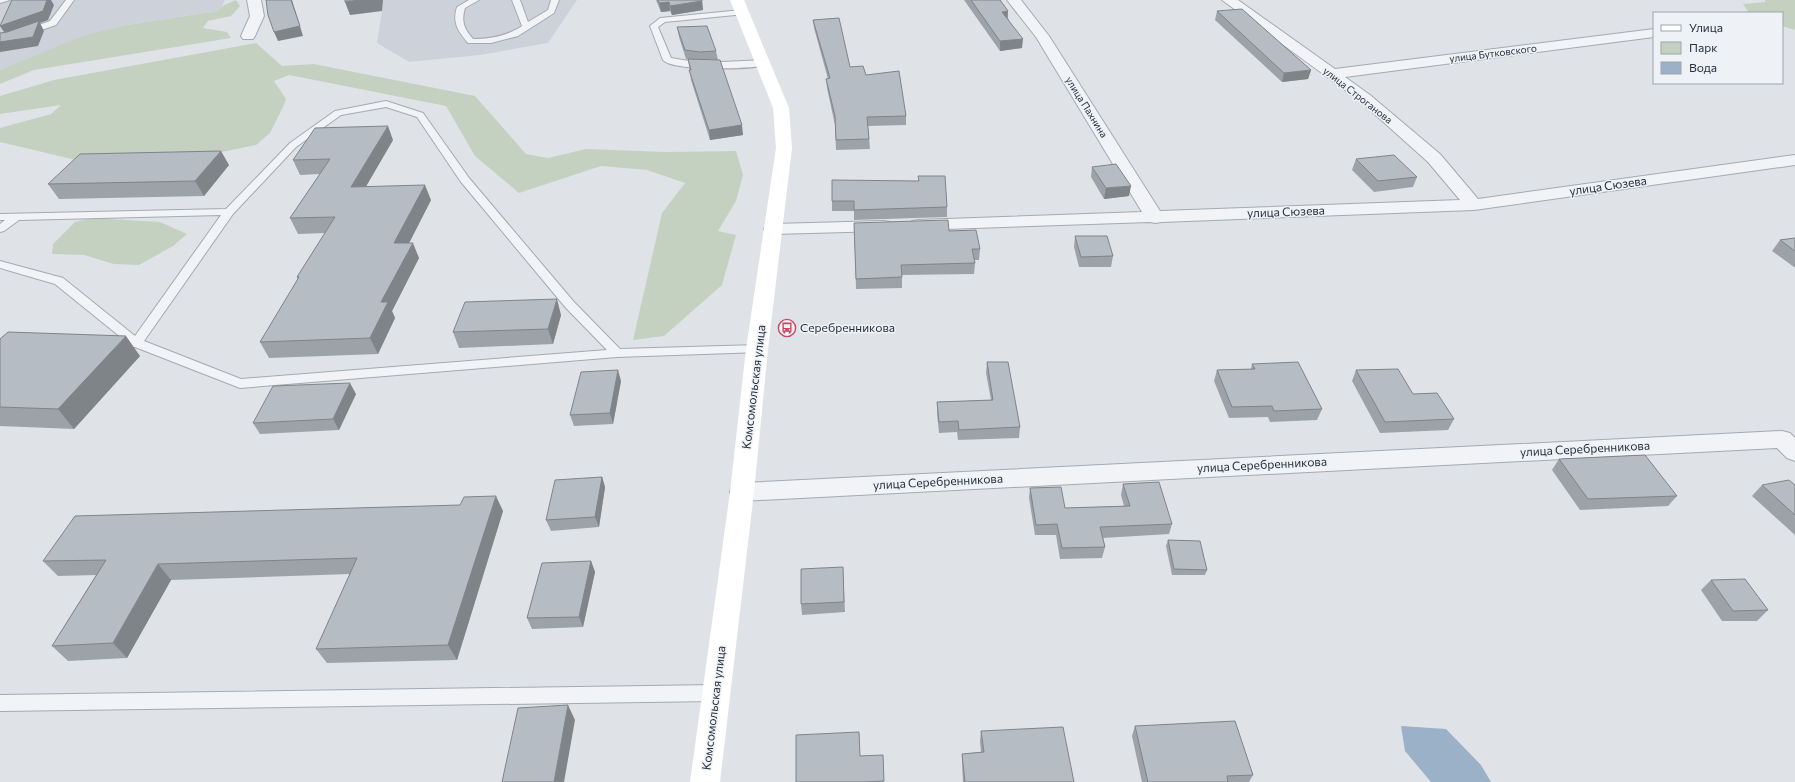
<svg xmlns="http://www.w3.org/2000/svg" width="1795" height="782" viewBox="0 0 1795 782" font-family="Commissioner,sans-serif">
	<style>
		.built { fill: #cdd2da }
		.green { fill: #c5d1c0 }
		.water { fill: #9bb1c7 }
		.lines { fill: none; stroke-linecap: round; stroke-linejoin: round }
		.service-casing { stroke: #a4aab2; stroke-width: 2 }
		.minor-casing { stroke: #a4aab2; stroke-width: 2 }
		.service { fill: #f1f3f6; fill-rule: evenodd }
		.minor { fill: #f1f3f6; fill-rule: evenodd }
		.secondary { fill: #fff; fill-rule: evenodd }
		.wall { fill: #9da2a9 }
		.shaded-wall { fill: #7f8489 }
		.building { fill: #b6bcc4; stroke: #7f8489 }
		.labels { text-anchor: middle; stroke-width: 3; stroke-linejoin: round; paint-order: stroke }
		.far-street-label { font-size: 10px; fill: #28313e; stroke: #eef1f5 }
		.street-label { font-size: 12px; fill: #28313e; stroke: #eef1f5 }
		.poi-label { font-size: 12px; fill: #28313e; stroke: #eef1f5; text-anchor: start }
	</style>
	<rect width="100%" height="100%" fill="#dfe3e8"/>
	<g class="built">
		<polygon points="0,0 225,0 221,8 216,12 204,13 127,25 0,70"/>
		<polygon points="352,0 577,0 548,43 480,55 409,62 377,43 382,11 350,15"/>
	</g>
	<g class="green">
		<polygon points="236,0 240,6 231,16 208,21 203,28 227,32 231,38 34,70 0,84 0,70 82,36 127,25 204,13 216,12 224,5"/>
		<polygon points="1765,0 1795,0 1795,30 1782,26 1782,13 1749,13 1743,4 1765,2"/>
		<polygon points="256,43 282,66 314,64 475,96 526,154 548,158 586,149 666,152 736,151 743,175 736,201 718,231 736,235 722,285 664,336 633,340 662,213 685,183 647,170 601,166 519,193 475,156 446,106 289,75 274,81 286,99 283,107 270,133 256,145 222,152 177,159 80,161 0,142 0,128 51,114 61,105 0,114 0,96 54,80"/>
		<polygon points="92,218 160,222 187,234 173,246 139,265 114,264 84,255 52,254 53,244 75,222"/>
	</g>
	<polygon class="water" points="1401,726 1446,729 1481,765 1491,782 1431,782 1405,751"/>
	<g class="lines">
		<defs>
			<g id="service">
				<polygon points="0,0 10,0 0,3"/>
				<polygon points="66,0 74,0 56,25 12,40 0,41 0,37 8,36 50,21"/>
				<path d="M469,0H479L465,8C461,21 464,29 473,39C491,39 507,36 522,26L512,0H520L528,22L548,10L551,0H559L554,13L518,36L491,43H468C458,31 452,23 457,7Z"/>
				<path d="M742,10H745V14L665,22L658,27L671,58L701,63L764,60L768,63L767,65C750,69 675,72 663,60L650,26L660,18Z"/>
				<path d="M386,101L423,113L469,178L574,302L620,349L757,345L761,346L763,349L761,352L617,357L240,388L135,347L109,346L107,343L109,340L123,339L55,284L0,268V261L63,278L135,336L221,215L19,220L4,231L0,232V224L5,220H0V214L226,209L290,143L335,111ZM386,107L417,117L461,182L566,308L607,350L241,379L144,341L233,214L296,147L341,115Z"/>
				<polygon points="715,685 721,688 724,693 721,698 715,701 0,711 0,695"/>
			</g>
			<g id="minor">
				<polygon points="247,0 261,0 264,16 255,36 253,39 243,39 241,36 250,16"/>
				<polygon points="1007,0 1021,0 1049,36 1160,211 1460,200 1428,162 1360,101 1222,0 1238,0 1335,69 1654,29 1654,37 1345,77 1370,95 1440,154 1478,199 1795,155 1795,165 1474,210 1162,222 1155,223 1150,222 918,230 912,229 909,225 912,221 918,220 1142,212 1036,37"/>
				<polygon points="884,221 890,222 893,226 890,230 884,231 773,234 767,233 764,229 767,225 773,224"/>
				<polygon points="1782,431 1790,433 1795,438 1795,461 1787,458 1777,448 742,501 733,499 730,492 733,485 742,483"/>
			</g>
		</defs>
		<use href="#service" class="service-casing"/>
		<use href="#minor" class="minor-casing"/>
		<use href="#service" class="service"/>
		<use href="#minor" class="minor"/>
		<polygon class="secondary" points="730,0 744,0 789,108 792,148 768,349 754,492 720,782 690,782 730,492 746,349 776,148 773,108"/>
	</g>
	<g class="wall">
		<polygon points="656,0 702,0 703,10 672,15 670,11 661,12"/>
		<polygon points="964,0 1000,0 1008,11 1008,18 1022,48 1000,51"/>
		<polygon points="1217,11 1311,70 1308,79 1282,82 1215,20"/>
		<polygon points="813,20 850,67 866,75 906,116 906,125 868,126 870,149 836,150 835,125 827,88 826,79 828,79 814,28"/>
		<polygon points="677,27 716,51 718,60 743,135 710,140 691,80 688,59 686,59 679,37"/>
		<polygon points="393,140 366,186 431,200 409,243 419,258 392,311 395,318 378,354 269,358 260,342 298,280 297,277 325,233 298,234 290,218 320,174 300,175 293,160"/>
		<polygon points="1356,159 1417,177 1413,187 1374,192 1352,170"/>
		<polygon points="229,165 204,196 59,199 48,184"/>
		<polygon points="1092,167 1129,196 1104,199 1091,177"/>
		<polygon points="918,181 947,207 947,217 854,220 854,211 832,211 832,201"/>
		<polygon points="854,223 949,231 980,249 979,260 974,260 975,263 974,274 902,275 902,288 856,289"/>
		<polygon points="1075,236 1113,256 1111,267 1079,267 1074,247"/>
		<polygon points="1795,238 1795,267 1794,267 1772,251 1780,240"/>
		<polygon points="561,315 553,344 459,348 453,332"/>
		<polygon points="0,339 140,356 74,429 0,426"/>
		<polygon points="987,362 1020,427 1019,438 958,440 957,432 939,433 937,413 937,402 991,400 986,373"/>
		<polygon points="1252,364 1322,409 1317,420 1270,422 1268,417 1229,418 1214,381 1217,370 1251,369"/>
		<polygon points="1356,370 1413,394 1454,419 1448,430 1380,433 1352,381"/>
		<polygon points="621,381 613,424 574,426 570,415"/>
		<polygon points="356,394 339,430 260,434 253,423"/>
		<polygon points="1559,459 1677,496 1668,506 1580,510 1552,470"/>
		<polygon points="602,477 605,487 599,527 551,531 546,520"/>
		<polygon points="1123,484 1172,524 1169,534 1103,538 1105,547 1102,558 1060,559 1056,535 1035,535 1029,498 1030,488 1065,508 1124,506 1121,495"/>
		<polygon points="1762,485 1795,485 1795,535 1752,496"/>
		<polygon points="503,511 457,660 327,663 316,649 350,574 171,580 127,658 68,661 52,646 96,575 58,576 43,561"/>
		<polygon points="1168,540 1207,570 1205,575 1172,575 1166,546"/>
		<polygon points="591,561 595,572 583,627 532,629 527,618"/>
		<polygon points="843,567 845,612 802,615 801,604"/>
		<polygon points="1711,580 1768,610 1757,621 1722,621 1701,590"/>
		<polygon points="1135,726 1253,775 1249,782 1142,782 1132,736"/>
		<polygon points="981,731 1074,782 963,782 962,763 962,754 981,752 980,741"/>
		<polygon points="883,755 884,782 796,782 860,756"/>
	</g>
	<g class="shaded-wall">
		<polygon points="47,0 51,0 54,5 48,20 40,23 44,31 38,46 0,52 0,42 6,35 0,26"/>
		<polygon points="291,0 292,0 303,36 278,41 274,32"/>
		<polygon points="361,0 383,0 382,11 350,15 345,2"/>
		<polygon points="702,1 703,10 672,15 670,6"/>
		<polygon points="669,2 670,11 661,12 659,3"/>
		<polygon points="1008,11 1007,20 1002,12"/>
		<polygon points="1023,39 1022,48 1000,51 1000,41"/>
		<polygon points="1311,70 1308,79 1282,82 1284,73"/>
		<polygon points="742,125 743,135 710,140 709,130"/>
		<polygon points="388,126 393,140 357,202 351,187"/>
		<polygon points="221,151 229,165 204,196 195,181"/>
		<polygon points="425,185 431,200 401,259 394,243"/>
		<polygon points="1131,186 1129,196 1104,199 1106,188"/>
		<polygon points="413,243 419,258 392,311 395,318 378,354 370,338 381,302"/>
		<polygon points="557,299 561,315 553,344 548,329"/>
		<polygon points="126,336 140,356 74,429 58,409"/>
		<polygon points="618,370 621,381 613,424 610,413"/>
		<polygon points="350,383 356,394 339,430 333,419"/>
		<polygon points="602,477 605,487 599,527 595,517"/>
		<polygon points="496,496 503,511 457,660 448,645"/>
		<polygon points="591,561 595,572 583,627 579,617"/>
		<polygon points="158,564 171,580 127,658 113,643"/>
		<polygon points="568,705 575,720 564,782 554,782"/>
	</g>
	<g class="building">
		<polygon points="12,0 47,0 43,11 0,26"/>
		<polygon points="266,0 291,0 300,26 274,32 268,15"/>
		<polygon points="345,0 361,0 345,2"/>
		<polygon points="658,0 702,0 702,1 670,6 669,2 659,3"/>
		<polygon points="971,0 1000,0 1008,11 1002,12 1023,39 1000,41"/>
		<polygon points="1242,9 1311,70 1284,73 1217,11"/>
		<polygon points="839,18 850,67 863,66 866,75 899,71 906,116 867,117 869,139 836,140 835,116 826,79 830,78 813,20"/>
		<polygon points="39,21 33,37 0,42 0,33 7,32"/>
		<polygon points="707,26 716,51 700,52 685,50 677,27"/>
		<polygon points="688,59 720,60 742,125 709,130 689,70 691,70"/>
		<polygon points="388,126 351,187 425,185 394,243 413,243 381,302 388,302 370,338 260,342 299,277 297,277 335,217 290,218 330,159 293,160 315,128"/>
		<polygon points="221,151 195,181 48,184 80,154"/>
		<polygon points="1394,155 1417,177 1378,181 1356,159"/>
		<polygon points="1116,164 1131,186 1106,188 1092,167"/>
		<polygon points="918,176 945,176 947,207 854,210 854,201 832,201 832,180 919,181"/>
		<polygon points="948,220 949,231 976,230 980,249 972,249 975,263 901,265 902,277 856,279 854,223"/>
		<polygon points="1075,236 1107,236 1113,256 1081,257"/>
		<polygon points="1795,238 1795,251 1780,240"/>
		<polygon points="557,299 548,329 453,332 465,302"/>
		<polygon points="8,332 126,336 58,409 0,407 0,339"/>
		<polygon points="987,362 1008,362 1020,427 959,430 958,421 939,422 937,402 993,400"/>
		<polygon points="1298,362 1322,409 1274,411 1272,406 1232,407 1217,370 1255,369 1252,364"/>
		<polygon points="1398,369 1413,394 1437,393 1454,419 1385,422 1356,370"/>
		<polygon points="618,370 610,413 570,415 581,372"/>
		<polygon points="350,383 333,419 253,423 273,386"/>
		<polygon points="1645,455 1677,496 1588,499 1559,459"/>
		<polygon points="602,477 595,517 546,520 555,480"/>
		<polygon points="1789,480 1795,485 1795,515 1762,485"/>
		<polygon points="1159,482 1172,524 1100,527 1105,547 1062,548 1057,524 1036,525 1030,488 1061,487 1065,508 1130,506 1123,484"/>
		<polygon points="496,496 448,645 316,649 357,558 158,564 113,643 52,646 106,560 43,561 75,516 460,505 464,497"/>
		<polygon points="1168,540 1200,541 1207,570 1174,569"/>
		<polygon points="591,561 579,617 527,618 542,563"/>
		<polygon points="843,567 844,602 801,604 801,569"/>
		<polygon points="1745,579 1768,610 1733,611 1711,580"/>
		<polygon points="568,705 554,782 502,782 518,708"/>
		<polygon points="1235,721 1253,775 1227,776 1228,782 1148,782 1135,726"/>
		<polygon points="1063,727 1074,782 965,782 962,754 984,752 981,731"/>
		<polygon points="859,732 860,756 883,755 884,781 864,782 796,782 796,735"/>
	</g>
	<defs>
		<symbol id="bus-ring" viewBox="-11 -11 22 22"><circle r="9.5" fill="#eef1f5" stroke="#ca475e" stroke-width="1.5"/><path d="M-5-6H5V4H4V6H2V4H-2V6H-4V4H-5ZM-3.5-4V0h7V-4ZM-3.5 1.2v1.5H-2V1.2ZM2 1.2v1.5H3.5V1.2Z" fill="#ca475e"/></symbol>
	</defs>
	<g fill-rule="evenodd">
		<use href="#bus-ring" x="777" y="318" width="20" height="20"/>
	</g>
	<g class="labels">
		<g class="far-street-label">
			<text transform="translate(1493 53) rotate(-7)" y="4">улица Бутковского</text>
			<text transform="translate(1358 95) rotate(38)" y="4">улица Строганова</text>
			<text transform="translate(1087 107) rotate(58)" y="4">улица Пахнина</text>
		</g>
		<g class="street-label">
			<text transform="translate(1608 186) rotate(-8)" y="4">улица Сюзева</text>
			<text transform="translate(1286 212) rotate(-2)" y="4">улица Сюзева</text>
			<text transform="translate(754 387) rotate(-83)" y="4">Комсомольская улица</text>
			<text transform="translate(1585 449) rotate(-3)" y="4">улица Серебренникова</text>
			<text transform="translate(1262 465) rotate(-3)" y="4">улица Серебренникова</text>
			<text transform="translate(938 482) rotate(-3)" y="4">улица Серебренникова</text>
			<text transform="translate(714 708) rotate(-83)" y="4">Комсомольская улица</text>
		</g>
		<g class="poi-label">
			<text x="800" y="332">Серебренникова</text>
		</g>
	</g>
	<rect x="1653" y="12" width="130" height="72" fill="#eef1f5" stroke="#9fa4ac"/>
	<rect x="1661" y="25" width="20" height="6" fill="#ffffff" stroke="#9fa4ac"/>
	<text x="1689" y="32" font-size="12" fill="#28313e">Улица</text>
	<rect x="1661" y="42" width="20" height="12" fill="#c5d1c0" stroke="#9fa4ac"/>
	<text x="1689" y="52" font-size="12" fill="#28313e">Парк</text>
	<rect x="1661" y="62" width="20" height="12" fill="#9bb1c7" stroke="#9fa4ac"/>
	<text x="1689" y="72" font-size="12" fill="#28313e">Вода</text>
</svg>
